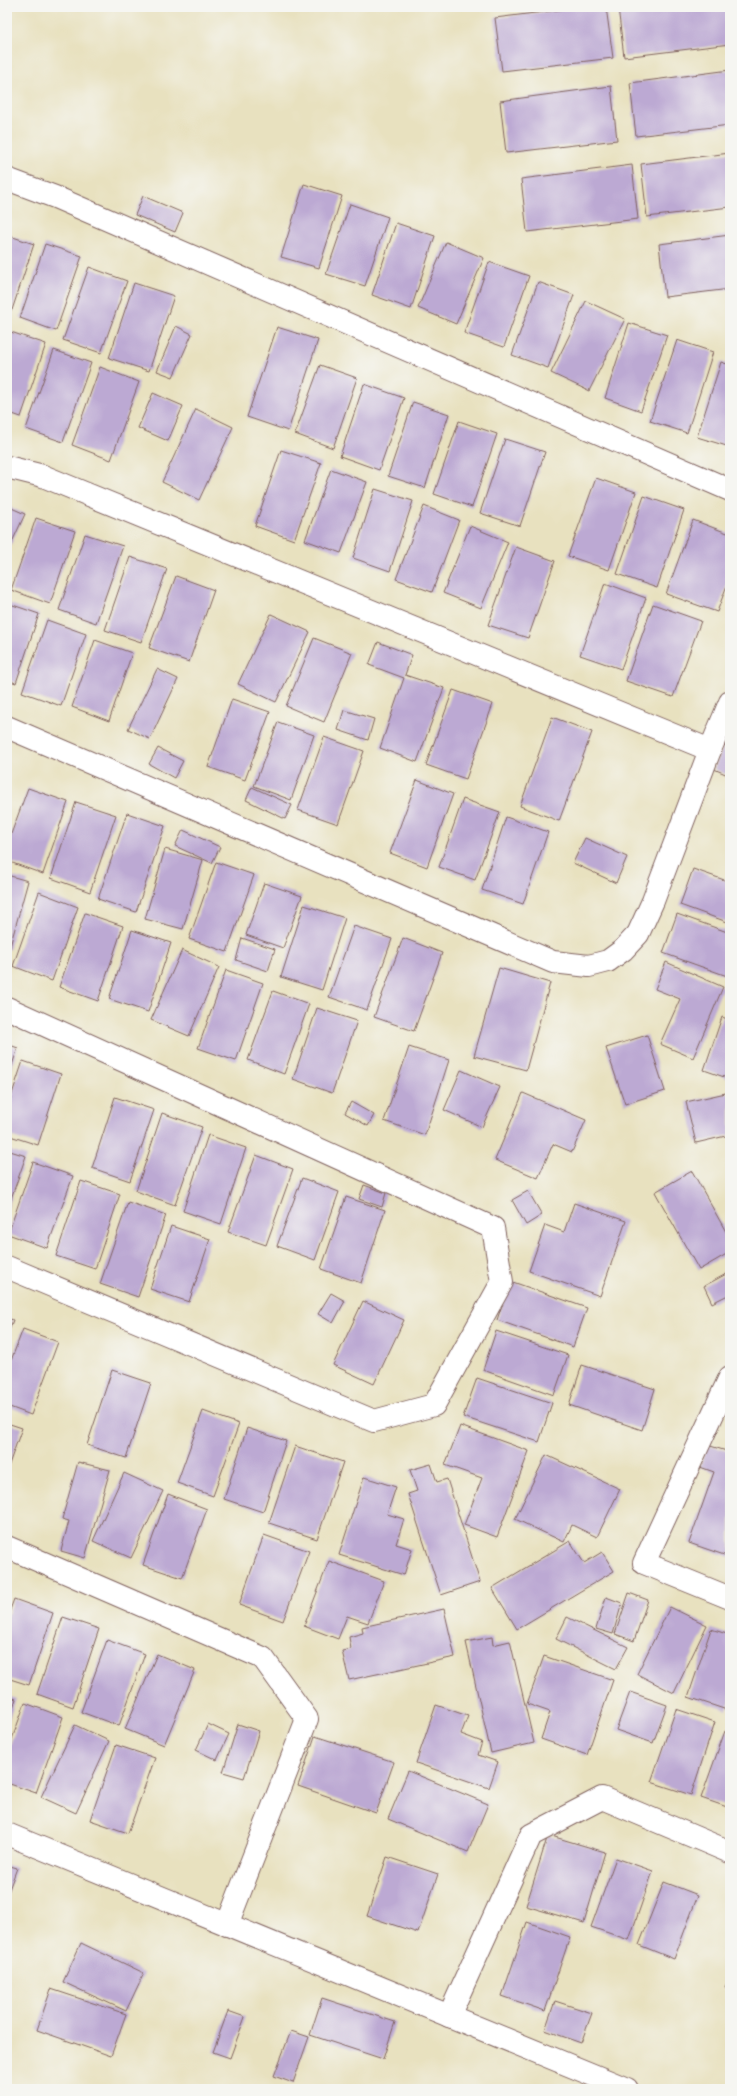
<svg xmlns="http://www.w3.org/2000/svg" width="737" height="2096" viewBox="0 0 737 2096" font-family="Mali,sans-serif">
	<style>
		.building { fill: #bca9d3 }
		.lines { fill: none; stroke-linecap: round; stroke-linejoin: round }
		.minor-casing { stroke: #81635f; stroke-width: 24 }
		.minor { stroke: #fff; stroke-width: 22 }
	</style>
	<rect width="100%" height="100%" fill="#f6f6f2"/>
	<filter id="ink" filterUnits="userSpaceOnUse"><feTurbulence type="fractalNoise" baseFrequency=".025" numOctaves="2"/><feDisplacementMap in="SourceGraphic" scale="8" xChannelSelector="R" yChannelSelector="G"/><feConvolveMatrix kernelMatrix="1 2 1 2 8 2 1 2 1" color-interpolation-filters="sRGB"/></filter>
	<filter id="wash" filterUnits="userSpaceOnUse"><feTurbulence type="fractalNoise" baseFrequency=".012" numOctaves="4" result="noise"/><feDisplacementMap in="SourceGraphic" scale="16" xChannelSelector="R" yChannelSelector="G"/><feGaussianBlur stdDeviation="0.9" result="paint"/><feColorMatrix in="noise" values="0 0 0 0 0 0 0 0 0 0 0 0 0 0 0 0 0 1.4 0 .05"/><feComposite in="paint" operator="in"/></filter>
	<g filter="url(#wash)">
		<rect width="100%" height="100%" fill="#e8e1bf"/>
		<g id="blocks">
			<g class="building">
				<polygon points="583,7 606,7 613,58 502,71 495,18"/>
				<polygon points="618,7 730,7 730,44 624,57"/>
				<polygon points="730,70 730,125 636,136 630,83"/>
				<polygon points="611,86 617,140 506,153 500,101"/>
				<polygon points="730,153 730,207 647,217 641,164"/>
				<polygon points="632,165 638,219 527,232 521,179"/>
				<polygon points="304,184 342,196 319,268 281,257"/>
				<polygon points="143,196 183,213 175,232 135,215"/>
				<polygon points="350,204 388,217 365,286 326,274"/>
				<polygon points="396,223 435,236 411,309 372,295"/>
				<polygon points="7,235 34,244 12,310 7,308"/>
				<polygon points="730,235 730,289 665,297 659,244"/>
				<polygon points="446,242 484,258 456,324 418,308"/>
				<polygon points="45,244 82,256 56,331 20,318"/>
				<polygon points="489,262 529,276 504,347 464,333"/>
				<polygon points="89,267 127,281 101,353 63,340"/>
				<polygon points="538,282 574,295 548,368 512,355"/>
				<polygon points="134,283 174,296 149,371 109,358"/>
				<polygon points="586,301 625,319 589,391 551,373"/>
				<polygon points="629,323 667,335 641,411 605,398"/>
				<polygon points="176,326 192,334 173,377 157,371"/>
				<polygon points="277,327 318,340 288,431 247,417"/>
				<polygon points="8,331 46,344 21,417 7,412"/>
				<polygon points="677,340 713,352 687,433 650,421"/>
				<polygon points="54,350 91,363 63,442 26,429"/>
				<polygon points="721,362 730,365 730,447 697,437"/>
				<polygon points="320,365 357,378 333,448 295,434"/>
				<polygon points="100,367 139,382 111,460 72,445"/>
				<polygon points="364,384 404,398 379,470 340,456"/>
				<polygon points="153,393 183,406 168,441 138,428"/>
				<polygon points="413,402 449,414 425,488 388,476"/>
				<polygon points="196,409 233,427 199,500 162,482"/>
				<polygon points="459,421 497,434 472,507 434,494"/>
				<polygon points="505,439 545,452 520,526 480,513"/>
				<polygon points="281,450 321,463 294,540 255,526"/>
				<polygon points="331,469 367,482 341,553 305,540"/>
				<polygon points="596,478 636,492 609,570 568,556"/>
				<polygon points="375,489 413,501 390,571 353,558"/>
				<polygon points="644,496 684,510 657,588 617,574"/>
				<polygon points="7,506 25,514 7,553"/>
				<polygon points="424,506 459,520 432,592 396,579"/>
				<polygon points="36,518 75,531 50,604 11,590"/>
				<polygon points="693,520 730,534 730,577 717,612 666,594"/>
				<polygon points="470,526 508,542 481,608 443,593"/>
				<polygon points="85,534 123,546 96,623 59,610"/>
				<polygon points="516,547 555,561 528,638 488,625"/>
				<polygon points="130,557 167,569 141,642 105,630"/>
				<polygon points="176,576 214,590 189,662 149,648"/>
				<polygon points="605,583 646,598 621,669 580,655"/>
				<polygon points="7,603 39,614 16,683 7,680"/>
				<polygon points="653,604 701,621 673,697 626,681"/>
				<polygon points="271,614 310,632 276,702 238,684"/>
				<polygon points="47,620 86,634 61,706 22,692"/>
				<polygon points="314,638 352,653 324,722 286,706"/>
				<polygon points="95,640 132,653 109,721 72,707"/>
				<polygon points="378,642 412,655 405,675 444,688 417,762 380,748 404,678 369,665"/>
				<polygon points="157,669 178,679 150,739 128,729"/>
				<polygon points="453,690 493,704 466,779 426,765"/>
				<polygon points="232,699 270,712 245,780 208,767"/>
				<polygon points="344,710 374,719 368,740 338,730"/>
				<polygon points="552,717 592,732 559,821 520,806"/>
				<polygon points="278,722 314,735 291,800 254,786"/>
				<polygon points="324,737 364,751 338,824 298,810"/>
				<polygon points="724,745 730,748 730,776 714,769"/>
				<polygon points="158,748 183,761 174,778 149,764"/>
				<polygon points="417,780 453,794 427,867 390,853"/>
				<polygon points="252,787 292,805 285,819 246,800"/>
				<polygon points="28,788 68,802 43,874 7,861 7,845"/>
				<polygon points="463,799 500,812 475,880 439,867"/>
				<polygon points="76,802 116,815 90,892 51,878"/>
				<polygon points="127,813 165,826 136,912 98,899"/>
				<polygon points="506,817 548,832 523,904 482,890"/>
				<polygon points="183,830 220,847 212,863 175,846"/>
				<polygon points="585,838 627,857 616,883 573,863"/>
				<polygon points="165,849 203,860 183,929 145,919"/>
				<polygon points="216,862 254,875 227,952 189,939"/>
				<polygon points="693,869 730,882 730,923 680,905"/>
				<polygon points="7,875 28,881 9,950 7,949"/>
				<polygon points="264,883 302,896 283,948 246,935"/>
				<polygon points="39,892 78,907 52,981 13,966"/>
				<polygon points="304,905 345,918 322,990 281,977"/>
				<polygon points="85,913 123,926 98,1001 59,987"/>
				<polygon points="677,914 730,933 730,977 663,953"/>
				<polygon points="354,926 392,939 367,1010 329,997"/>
				<polygon points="132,930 171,943 148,1012 109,999"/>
				<polygon points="242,938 275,949 268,971 236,960"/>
				<polygon points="403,938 442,953 414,1031 374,1017"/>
				<polygon points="182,950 219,967 189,1036 151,1020"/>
				<polygon points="666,962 723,987 693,1058 660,1044 680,999 655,989"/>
				<polygon points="499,968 550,983 526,1070 474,1056"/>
				<polygon points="226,970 263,983 236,1061 198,1048"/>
				<polygon points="273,991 309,1004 284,1074 248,1060"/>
				<polygon points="317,1008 357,1021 332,1093 293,1079"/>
				<polygon points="722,1017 730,1020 730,1079 704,1070"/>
				<polygon points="647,1035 665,1091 625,1104 606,1048"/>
				<polygon points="7,1044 18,1048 7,1079"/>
				<polygon points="409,1047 449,1060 425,1135 384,1121"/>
				<polygon points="23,1061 61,1074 38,1145 7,1135 7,1109"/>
				<polygon points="461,1070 500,1087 482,1127 444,1110"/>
				<polygon points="730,1092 730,1135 696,1143 686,1102"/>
				<polygon points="523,1093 586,1120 572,1152 553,1144 538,1178 495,1160"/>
				<polygon points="115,1097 154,1110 130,1181 92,1168"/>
				<polygon points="351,1102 374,1115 368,1126 345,1113"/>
				<polygon points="162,1113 202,1127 175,1205 136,1191"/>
				<polygon points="208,1135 246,1148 221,1224 183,1211"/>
				<polygon points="7,1150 26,1156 7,1210"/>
				<polygon points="256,1155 293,1169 266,1245 228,1232"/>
				<polygon points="33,1162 73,1176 47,1248 8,1234"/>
				<polygon points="692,1171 730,1239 730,1252 699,1270 655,1192"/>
				<polygon points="302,1178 339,1192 315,1260 277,1246"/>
				<polygon points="81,1181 120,1194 95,1269 56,1256"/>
				<polygon points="364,1185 386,1193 382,1207 359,1199"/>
				<polygon points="528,1191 542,1215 526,1225 512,1200"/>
				<polygon points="346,1197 385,1210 361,1283 321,1269"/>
				<polygon points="128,1202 166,1215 138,1297 100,1284"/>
				<polygon points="574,1203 626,1221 600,1296 529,1271 545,1225 564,1232"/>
				<polygon points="171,1226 210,1239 189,1302 150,1289"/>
				<polygon points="730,1272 730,1294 712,1303 704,1286"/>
				<polygon points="510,1281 587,1308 573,1347 497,1320"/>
				<polygon points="331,1293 345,1301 333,1323 318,1314"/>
				<polygon points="363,1301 404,1320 374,1384 333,1365"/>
				<polygon points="7,1318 13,1320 7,1336"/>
				<polygon points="23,1329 58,1342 31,1415 7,1406 7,1371"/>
				<polygon points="496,1331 568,1355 554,1395 483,1370"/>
				<polygon points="582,1365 655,1389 642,1430 569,1405"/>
				<polygon points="112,1370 151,1383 126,1458 87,1445"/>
				<polygon points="477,1378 552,1403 539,1442 463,1417"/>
				<polygon points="203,1411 239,1424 213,1496 177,1483"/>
				<polygon points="7,1423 22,1428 7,1470"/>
				<polygon points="460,1426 529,1451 497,1537 464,1525 482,1478 445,1465"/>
				<polygon points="247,1428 286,1441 263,1512 224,1499"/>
				<polygon points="707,1445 730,1452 730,1557 689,1543 714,1472 700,1467"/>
				<polygon points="295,1446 343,1462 317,1539 269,1523"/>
				<polygon points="546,1455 620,1489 597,1537 572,1525 564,1542 515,1519"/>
				<polygon points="78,1462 110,1470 85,1558 61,1551 69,1521 62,1519"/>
				<polygon points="431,1464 437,1482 447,1479 480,1582 441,1595 408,1494 417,1491 410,1470"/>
				<polygon points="124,1473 163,1491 131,1558 93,1541"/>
				<polygon points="364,1477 396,1487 387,1514 404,1519 396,1544 412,1549 404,1575 339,1555"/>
				<polygon points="168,1494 207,1509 182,1578 143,1565"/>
				<polygon points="264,1535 309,1551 283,1621 239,1605"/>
				<polygon points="570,1541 584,1563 602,1552 614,1571 517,1629 492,1588"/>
				<polygon points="329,1561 384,1581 368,1623 347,1616 338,1639 304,1626"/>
				<polygon points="629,1593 648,1600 634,1641 615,1634"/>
				<polygon points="606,1597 622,1603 613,1634 596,1629"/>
				<polygon points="14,1599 53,1613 29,1685 7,1678 7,1618"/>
				<polygon points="670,1607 707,1625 674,1693 637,1674"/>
				<polygon points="444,1609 455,1657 349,1680 342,1651 351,1649 349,1637 363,1633 362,1627"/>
				<polygon points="63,1617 99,1629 73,1707 37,1694"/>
				<polygon points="567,1617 628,1647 616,1669 556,1639"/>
				<polygon points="711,1629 730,1635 730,1702 727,1710 688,1697"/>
				<polygon points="492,1637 493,1645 510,1641 534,1743 491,1753 466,1642"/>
				<polygon points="107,1640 145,1654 119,1726 81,1712"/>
				<polygon points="157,1654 195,1670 164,1745 125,1729"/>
				<polygon points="544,1656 613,1680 587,1755 541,1739 550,1712 527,1704"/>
				<polygon points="630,1692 667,1705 653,1743 616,1730"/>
				<polygon points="7,1696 16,1699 7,1724"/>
				<polygon points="25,1703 63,1717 36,1793 7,1783 7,1753"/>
				<polygon points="436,1705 468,1716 461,1734 482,1742 478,1755 498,1762 489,1788 416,1763"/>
				<polygon points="676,1709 715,1722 691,1795 651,1782"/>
				<polygon points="208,1724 229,1734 217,1760 196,1750"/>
				<polygon points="238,1724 259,1731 244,1778 223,1772"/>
				<polygon points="75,1725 109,1741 76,1813 41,1797"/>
				<polygon points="725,1731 730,1733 730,1808 701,1798"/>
				<polygon points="315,1736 394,1762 376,1813 298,1786"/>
				<polygon points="116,1745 155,1758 128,1833 90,1820"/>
				<polygon points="408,1771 488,1804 468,1852 388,1819"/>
				<polygon points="548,1835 605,1852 584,1923 526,1906"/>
				<polygon points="387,1857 438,1874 418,1933 367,1916"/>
				<polygon points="616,1858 653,1871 629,1940 591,1927"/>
				<polygon points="7,1865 17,1868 7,1895"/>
				<polygon points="664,1882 698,1895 674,1959 639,1945"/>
				<polygon points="527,1922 570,1937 545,2011 502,1996"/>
				<polygon points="81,1943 144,1973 126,2011 63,1982"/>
				<polygon points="730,1976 730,1989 725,1987"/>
				<polygon points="51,1989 126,2014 111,2056 37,2030"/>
				<polygon points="322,1998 395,2022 383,2059 310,2035"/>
				<polygon points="555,2001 592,2013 581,2043 545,2030"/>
				<polygon points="228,2011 245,2017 230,2058 213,2052"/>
				<polygon points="291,2031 309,2037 293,2083 274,2076"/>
			</g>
		</g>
	</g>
	<g filter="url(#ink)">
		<use href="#blocks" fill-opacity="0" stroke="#81635f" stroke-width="1"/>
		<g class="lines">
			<defs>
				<g id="minor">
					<polyline points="7,179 55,197 730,490"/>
					<polyline points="7,467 43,476 710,750"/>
					<polyline points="7,727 553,962 589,966 608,961 623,950 638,934 653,901 710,750 730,702"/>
					<polyline points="7,1008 493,1228 502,1282 434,1405 374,1421 7,1267"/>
					<polyline points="730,1377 644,1563 730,1598"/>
					<polyline points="7,1547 263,1658 307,1719 227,1925"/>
					<polyline points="7,1834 627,2089"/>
					<polyline points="449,2016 531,1835 602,1798 730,1852"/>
				</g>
			</defs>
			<use href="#minor" class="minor-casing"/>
			<use href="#minor" class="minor"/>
		</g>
	</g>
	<rect width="737" height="2096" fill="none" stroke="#f6f6f2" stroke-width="24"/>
</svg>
